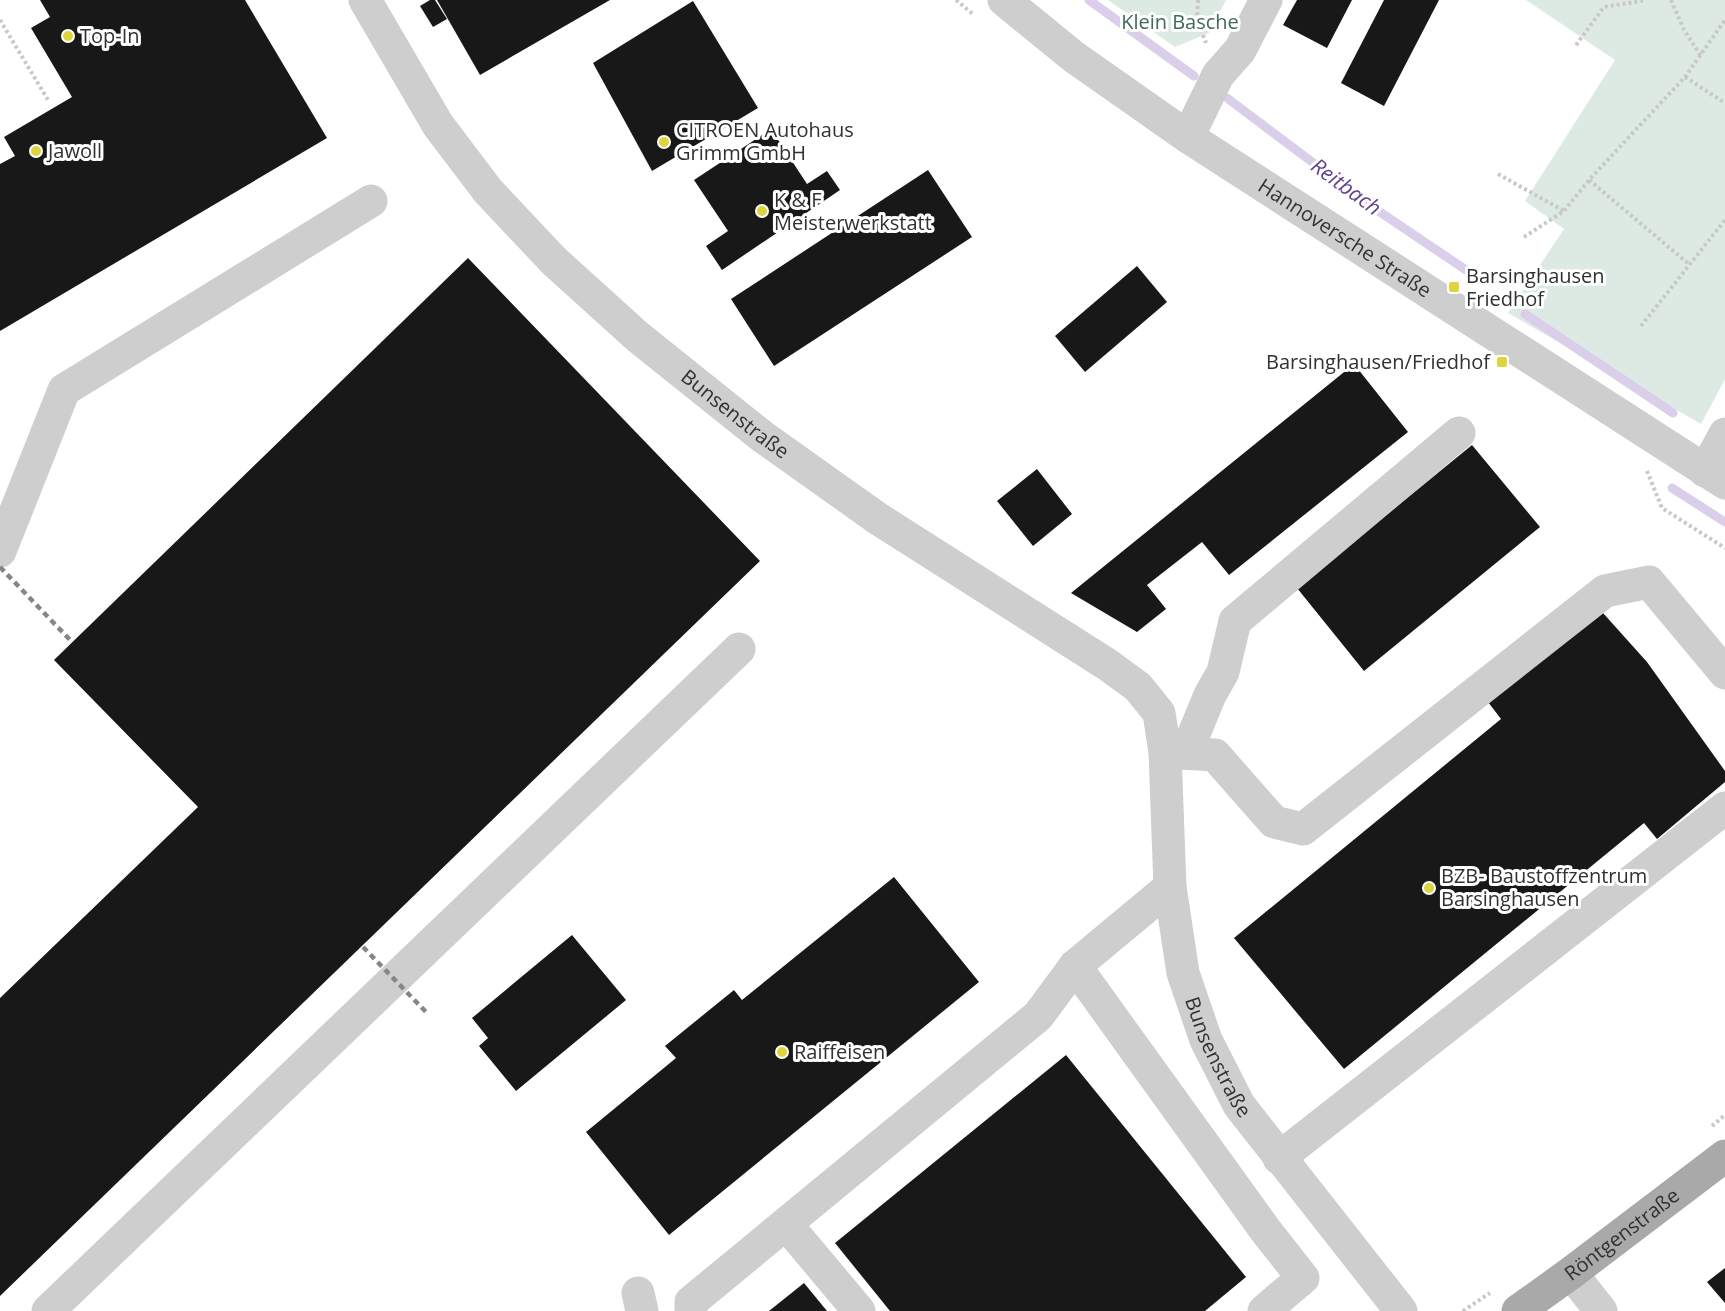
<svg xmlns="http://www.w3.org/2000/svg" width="1725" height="1311" viewBox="0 0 1725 1311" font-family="'Open Sans',sans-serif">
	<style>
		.green { fill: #ddeae3 }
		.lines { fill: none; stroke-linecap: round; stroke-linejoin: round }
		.stream { stroke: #daceeb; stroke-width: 9 }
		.building { fill: #181818 }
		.path { stroke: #c8c8c8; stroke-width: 4; stroke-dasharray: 3 3; stroke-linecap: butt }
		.minor { stroke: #cecece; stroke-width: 33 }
		.major { stroke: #a9a9a9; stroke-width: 33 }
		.rail { stroke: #868686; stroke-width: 4.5; stroke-dasharray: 6 4.5; stroke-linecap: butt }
		.poi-dot { fill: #ddd43e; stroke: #fff; stroke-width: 2 }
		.labels { text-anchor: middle; stroke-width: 6; stroke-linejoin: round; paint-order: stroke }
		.park-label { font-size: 20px; fill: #406b58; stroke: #fff }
		.poi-label { font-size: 20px; fill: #313131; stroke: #fff; text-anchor: start }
		.street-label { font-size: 20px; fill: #313131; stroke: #fff }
		.water-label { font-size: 21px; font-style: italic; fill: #624290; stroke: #fff }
	</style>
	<rect width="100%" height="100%" fill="#fff"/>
	<g class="green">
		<polygon points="1108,0 1226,0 1209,33 1175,47"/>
		<polygon points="1526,0 1725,0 1725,379 1701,424 1508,313 1564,229 1525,201 1615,60"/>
	</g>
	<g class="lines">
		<g class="stream">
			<polyline points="1089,0 1194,76"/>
			<polyline points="1227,98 1368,204 1469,272"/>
			<polyline points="1525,314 1673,413"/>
			<polyline points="1672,488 1725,522"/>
		</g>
	</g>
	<g class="building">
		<polygon points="40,0 245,0 327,138 0,331 0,164 15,156 4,137 72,97 31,28 50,17"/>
		<polygon points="430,0 435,0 447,19 433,27 420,6"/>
		<polygon points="437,0 610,0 480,75"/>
		<polygon points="1297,0 1352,0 1327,48 1283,25"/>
		<polygon points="1384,0 1439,0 1384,106 1341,83"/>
		<polygon points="693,1 758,108 652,171 593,63"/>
		<polygon points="771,129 807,184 827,171 840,190 722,270 706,246 728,231 694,180"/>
		<polygon points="928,170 972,237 774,366 731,299"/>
		<polygon points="468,258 760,561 0,1296 0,998 198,807 54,660"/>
		<polygon points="1137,266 1167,302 1085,372 1055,336"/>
		<polygon points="1354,364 1408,432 1229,575 1202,542 1147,585 1166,609 1137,632 1071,593"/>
		<polygon points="1472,445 1540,527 1364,671 1297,588"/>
		<polygon points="1037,469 1072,514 1033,546 997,501"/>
		<polygon points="1603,613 1647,662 1725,771 1725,782 1657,839 1644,823 1344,1069 1234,938 1501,719 1488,702"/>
		<polygon points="894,877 979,982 669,1235 586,1132 676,1058 665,1046 734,990 742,1000"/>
		<polygon points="572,935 626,1000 516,1091 479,1046 488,1038 472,1018"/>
		<polygon points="1066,1055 1246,1277 1205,1311 890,1311 835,1243"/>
		<polygon points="1725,1268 1725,1303 1707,1282"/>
		<polygon points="804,1283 827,1311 769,1311"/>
	</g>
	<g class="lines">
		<g class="path">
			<polyline points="956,0 974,15"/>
			<polyline points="1198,0 1197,19 1206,43"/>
			<polyline points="1671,0 1684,30 1701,56"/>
			<polyline points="0,20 48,100"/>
			<polyline points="1576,45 1604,7 1646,0"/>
			<polyline points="1685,77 1725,103"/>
			<polyline points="1498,174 1564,211"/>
			<polyline points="1589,180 1690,265"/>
			<polyline points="1524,237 1564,211 1589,180 1685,77 1725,20"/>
			<polyline points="1641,326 1725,220"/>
			<polyline points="1647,471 1662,508 1725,548"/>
			<polyline points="1712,1126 1725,1115"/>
			<polyline points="1463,1311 1490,1293"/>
		</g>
		<g class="minor">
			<path id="s1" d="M365,0L438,125L488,191L554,261L638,337L763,437L877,518L1108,665L1138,687L1159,713L1165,752L1170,887L1183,973L1206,1040L1239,1105L1401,1311"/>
			<path id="s2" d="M1004,0L1074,57L1188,137L1725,483"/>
			<polyline points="1188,137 1218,75 1240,50 1266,0"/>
			<polyline points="1705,471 1725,434"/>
			<polyline points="0,551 64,390 371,201"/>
			<polyline points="1165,752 1215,755 1274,822 1303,829 1605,591 1649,582 1725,673"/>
			<polyline points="1186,753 1210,695 1223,672 1235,621 1459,433"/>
			<polyline points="1075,966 1266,1231 1303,1278 1264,1311"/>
			<polyline points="1279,1158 1725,808"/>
			<polyline points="786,1224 859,1311"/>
			<polyline points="1571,1273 1601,1311"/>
			<polyline points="638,1293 642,1311"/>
			<polyline points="48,1311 739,649"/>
			<polyline points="691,1311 691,1302 1038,1016 1075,966 1170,887"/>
		</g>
		<path class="major" id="s3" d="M1518,1311L1571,1273L1725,1156"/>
		<g class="rail">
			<polyline points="0,567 72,642"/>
			<polyline points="363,947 427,1013"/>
		</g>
	</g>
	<g class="poi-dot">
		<circle cx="68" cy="36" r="6"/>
		<circle cx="664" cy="142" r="6"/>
		<circle cx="36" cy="151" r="6"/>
		<circle cx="762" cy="211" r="6"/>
		<rect x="1448" y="281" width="12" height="12" rx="3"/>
		<rect x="1496" y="356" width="12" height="12" rx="3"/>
		<circle cx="1429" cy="888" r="6"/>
		<circle cx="782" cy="1052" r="6"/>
	</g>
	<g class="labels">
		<g class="park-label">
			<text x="1180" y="29">Klein Basche</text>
		</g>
		<g class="poi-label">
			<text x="80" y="43">Top-In</text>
			<text x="676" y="137">CITROEN Autohaus<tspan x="676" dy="23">Grimm GmbH</tspan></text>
			<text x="48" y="158">Jawoll</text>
			<text x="774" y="207">K &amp; F<tspan x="774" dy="23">Meisterwerkstatt</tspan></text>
			<text x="1466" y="283">Barsinghausen<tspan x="1466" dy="23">Friedhof</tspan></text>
			<text x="1490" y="369" text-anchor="end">Barsinghausen/Friedhof</text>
			<text x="1441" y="883">BZB- Baustoffzentrum<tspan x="1441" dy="23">Barsinghausen</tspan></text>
			<text x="794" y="1059">Raiffeisen</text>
		</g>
		<g class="street-label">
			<text dy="7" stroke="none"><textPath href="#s2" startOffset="416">Hannoversche Straße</textPath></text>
			<text dy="7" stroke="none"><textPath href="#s1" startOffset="561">Bunsenstraße</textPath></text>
			<text dy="7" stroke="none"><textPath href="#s1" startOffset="1434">Bunsenstraße</textPath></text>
			<text dy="7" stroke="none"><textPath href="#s3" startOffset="129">Röntgenstraße</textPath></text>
		</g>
		<g class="water-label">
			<text transform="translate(1346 187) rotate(36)" y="7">Reitbach</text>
		</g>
	</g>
</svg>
